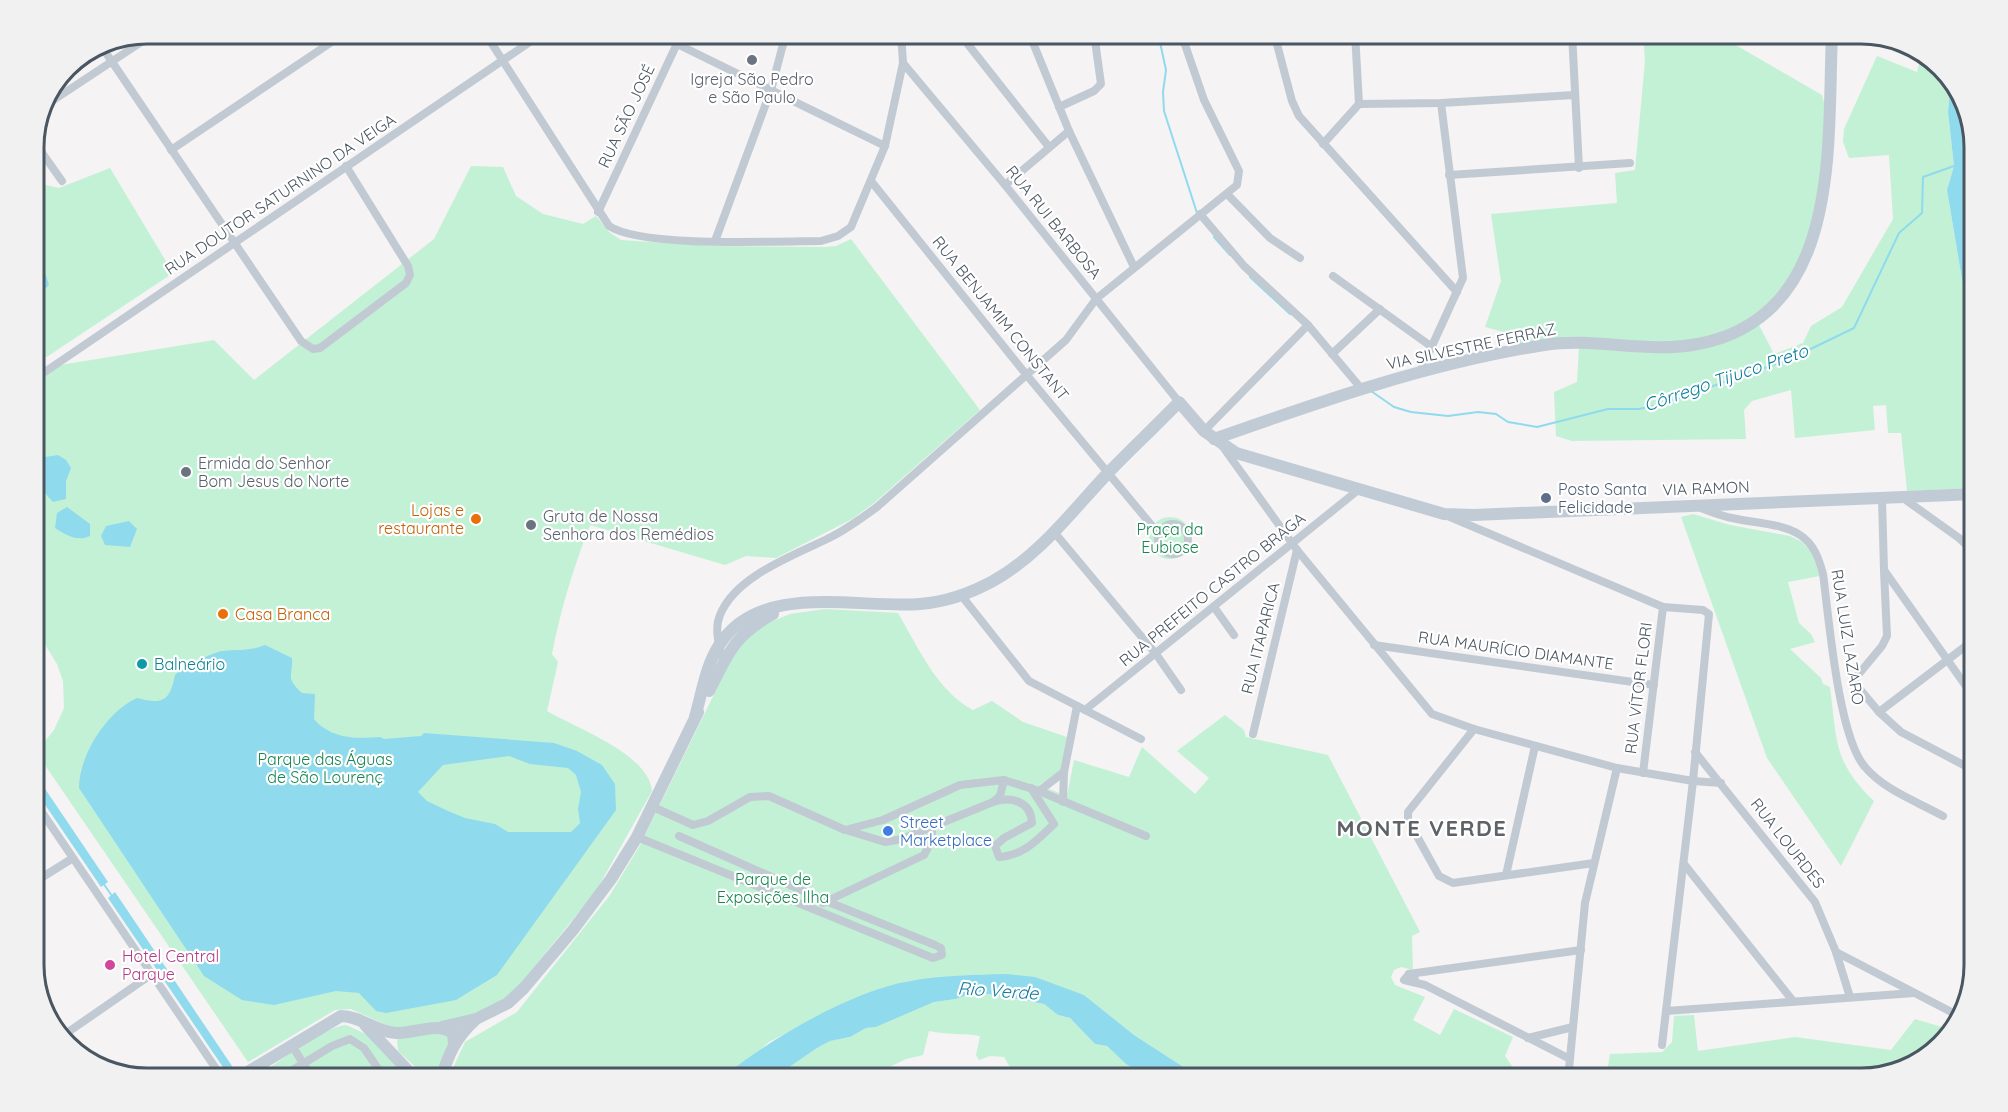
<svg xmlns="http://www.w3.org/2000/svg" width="2008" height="1112" viewBox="0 0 2008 1112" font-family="Quicksand,sans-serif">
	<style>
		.green { fill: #c3f1d5 }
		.water { fill: #90daee; fill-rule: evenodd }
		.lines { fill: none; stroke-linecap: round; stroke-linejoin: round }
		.stream { stroke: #90daee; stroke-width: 2 }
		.street { stroke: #c1cad2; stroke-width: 8 }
		.secondary { stroke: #c1cbd6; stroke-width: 12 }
		.worship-dot { fill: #6b7280; stroke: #fff; stroke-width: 2 }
		.service-dot { fill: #5c6f8a; stroke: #fff; stroke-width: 2 }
		.food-dot { fill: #e8710a; stroke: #fff; stroke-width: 2 }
		.culture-dot { fill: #0f9aa8; stroke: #fff; stroke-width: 2 }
		.shop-dot { fill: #3f7fe0; stroke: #fff; stroke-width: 2 }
		.hotel-dot { fill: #d1479c; stroke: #fff; stroke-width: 2 }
		.labels { text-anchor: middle; stroke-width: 4.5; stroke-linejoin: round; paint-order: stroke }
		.worship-label { font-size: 16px; fill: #5b616d; stroke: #fff; text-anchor: start }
		.street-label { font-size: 16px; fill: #4a5661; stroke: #fff }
		.service-label { font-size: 16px; fill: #4e5e75; stroke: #fff; text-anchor: start }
		.food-label { font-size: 16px; fill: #c56008; stroke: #fff; text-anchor: end }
		.park-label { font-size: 16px; fill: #17864f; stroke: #fff }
		.culture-label { font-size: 16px; fill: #0d838f; stroke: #fff; text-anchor: start }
		.shop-label { font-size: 16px; fill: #366cbe; stroke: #fff; text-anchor: start }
		.hotel-label { font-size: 16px; fill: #b23c85; stroke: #fff; text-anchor: start }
		.water-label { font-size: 18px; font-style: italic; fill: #0c7c9b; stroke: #fff }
		.district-label { font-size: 22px; font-weight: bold; letter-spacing: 1.5px; fill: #5f6368; stroke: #fff }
		.rim { fill: none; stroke: #4a5661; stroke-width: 3 }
	</style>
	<rect width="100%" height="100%" fill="#f5f3f3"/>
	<g class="green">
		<polygon points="1643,33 1724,33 1727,40 1822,95 1825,106 1820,195 1806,247 1780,293 1748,321 1694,342 1510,348 1507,333 1485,327 1501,281 1491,214 1617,203 1615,173 1635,170 1645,61"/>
		<polygon points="1922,52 1951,81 1948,112 1954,166 1947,190 1964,291 1975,330 1975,488 1907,491 1901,433 1888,433 1886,405 1873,406 1875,430 1795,438 1791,390 1752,401 1744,410 1746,439 1572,441 1556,436 1554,392 1577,382 1579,346 1645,350 1759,325 1774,354 1803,343 1811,326 1842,307 1893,219 1889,155 1849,158 1843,142 1844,129 1877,56 1917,72"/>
		<path d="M471,166L503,167L516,196L543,214L583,224L596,216L609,232L621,240L713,246L825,247L836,246L851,239L980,410L874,503L852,519L776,558L746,556L725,565L590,525C573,569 561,608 552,654L558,662L547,711C576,728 649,754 652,791L596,891L507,1000L458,1020L393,1028L351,1009L335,1010L248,1062L36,752L54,730L64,708L63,681L57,664L33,625V385L60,365L214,340L254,380L434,239Z"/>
		<polygon points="110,168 173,273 33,366 33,182 59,188"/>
		<path d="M1693,514L1730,525L1790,536L1802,542L1811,551L1820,576L1788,582L1799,623L1811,634L1815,642L1790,649L1821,678L1823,684L1830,687C1837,740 1833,762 1874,801L1841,866L1767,758L1681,517Z"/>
		<circle cx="1170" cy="538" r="21"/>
		<path d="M825,609L898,613C918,647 937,691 973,710L992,701L1023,722L1067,737L1062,770L1039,785L1067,796L1074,760L1129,777L1142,747L1195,794L1209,778L1177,751L1225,715L1244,730L1246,737L1328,755L1420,932L1412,936L1413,970L1401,967L1394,970L1391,977L1395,985L1425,997L1413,1020L1440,1035L1454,1009L1513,1037L1505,1056L1521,1079H1202L1134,1035L1084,995L973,975L908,981L853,999L769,1042L727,1079H448L465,1042L517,1012L610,895L639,847L727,668L746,637L773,621L790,614Z"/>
		<path d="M975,992L1044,1004L1058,1015L1070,1018L1095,1044L1107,1046L1126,1064L1150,1079H1017L1004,1057L990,1056L979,1060L976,1055L980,1036C963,1033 947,1035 929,1031L923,1055L906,1059L865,1079H824L819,1076L813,1079H772L817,1048L829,1041L850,1037L866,1028L876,1027L934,1002L956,999Z"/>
		<polygon points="1694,1015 1698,1051 1795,1037 1891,1050 1915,1019 1952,1030 1919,1064 1862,1079 1606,1079 1610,1054 1662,1052 1672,1042 1674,1016"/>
		<path d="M346,1025L366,1034L408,1079H253C275,1065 322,1027 346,1025Z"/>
		<polygon points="440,1030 451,1039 438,1071 424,1075 398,1051 397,1037"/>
	</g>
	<g class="water">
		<polygon points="1951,81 1960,89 1975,139 1975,330 1964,291 1947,190 1954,166 1948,112"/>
		<polygon points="33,259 44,269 49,285 37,297 33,308"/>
		<path d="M58,455L66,460L71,468L66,481V499L53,502C40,489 33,473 45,457Z"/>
		<path d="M67,507L90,524V536C77,542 66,535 55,528L57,513Z"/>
		<polygon points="129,521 137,529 130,547 105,545 101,536 106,526"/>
		<path d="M265,645L292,658C293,678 285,677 302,693L315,694L314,719C331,739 356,739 380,737L384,739L421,736L424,733L554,743L577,751L602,765L615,784L616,810L497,975L456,1000L386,1013L376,1011L359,993L336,991L274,1005L242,1000L204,976L79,788C79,756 106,712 137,698C163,705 170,701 175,675C183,668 212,652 223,651C238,649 251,651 265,645ZM509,756L530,764L568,768L576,775L581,792L578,809L580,823L571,832H508L495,824L465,818L448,811L427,801L418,792L443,765Z"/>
		<polygon points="33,771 108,882 101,887 33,787"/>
		<polygon points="115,892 234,1069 227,1073 108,898"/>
		<path d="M1007,974L1035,977L1084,995L1134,1035L1202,1079H1150L1126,1064L1107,1046L1095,1044L1070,1018L1058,1015L1044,1004L1007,997L975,992L956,999L934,1002L876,1027L866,1028L850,1037L830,1041L817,1048L772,1079H727L729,1072C776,1036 852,991 910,981C942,975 975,975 1007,974Z"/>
	</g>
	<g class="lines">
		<g class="stream">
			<polyline points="1158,33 1166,70 1163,92 1164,111 1197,213"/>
			<polyline points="1214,237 1230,255"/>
			<polyline points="1250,277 1290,314"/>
			<polyline points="1371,391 1394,407 1411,412 1448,416 1478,412 1496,414 1508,422 1537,427 1608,409 1639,409 1662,404 1790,359 1854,328 1899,233 1922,213 1923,177 1954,166"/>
			<polyline points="103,883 112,896"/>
		</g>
		<g class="street">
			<path d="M485,33L609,226C642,248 776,241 821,241L838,236L851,227L885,146L903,63L901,33"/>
			<polyline points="959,33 1049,147"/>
			<polyline points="1029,33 1069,131 1134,267"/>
			<polyline points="1274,33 1292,101 1299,116 1457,292"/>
			<polyline points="1572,33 1579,168"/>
			<polyline points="100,44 301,341 313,349 320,348 406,283 410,275 408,266 346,166"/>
			<polyline points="677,44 885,146"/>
			<polyline points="903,63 1005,185 1179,402"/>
			<polyline points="49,103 155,33"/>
			<polyline points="1359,104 1441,103 1574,95"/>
			<polyline points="1059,107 1094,91 1101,84 1094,33"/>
			<polyline points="33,140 62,181"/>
			<polyline points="1323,144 1359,104 1355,33"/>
			<polyline points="171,150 345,33"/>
			<polyline points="1449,175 1630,163"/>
			<polyline points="871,181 1025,373 1158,533"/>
			<polyline points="1005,185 1069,131"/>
			<polyline points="1227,194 1270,238 1300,258"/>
			<polyline points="598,212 682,33"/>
			<polyline points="1200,214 1244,266 1308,325 1360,387"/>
			<polyline points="715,241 771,90 786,33"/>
			<polyline points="1333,276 1432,347"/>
			<polyline points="1332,354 1380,309"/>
			<polyline points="1421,370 1463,278 1441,103"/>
			<polyline points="33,380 543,33"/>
			<polyline points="1204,431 1308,325"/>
			<polyline points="1223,447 1297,550 1432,714 1474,729 1617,768 1693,781 1721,783"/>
			<polyline points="1882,498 1884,570 1975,699"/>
			<polyline points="1903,498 1959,538 1975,553"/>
			<path d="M1701,508C1711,512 1721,516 1732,518C1753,523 1782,523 1800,535C1814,544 1819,559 1823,574C1829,618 1838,736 1865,767C1884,790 1918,802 1943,816"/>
			<polyline points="1450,517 1663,607 1703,610 1709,614 1693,781 1662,1045"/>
			<circle cx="1173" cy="539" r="15"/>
			<polyline points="1054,532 1156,654 1181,690"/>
			<polyline points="961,595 1029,681 1141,739"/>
			<polyline points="1214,607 1234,635"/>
			<polyline points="33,635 40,663 33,694"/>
			<polyline points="1374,645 1654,685"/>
			<path d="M723,660C719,646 714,629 720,615C736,575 796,555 831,537C847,529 862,518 877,507L1066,340L1096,299L1237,185L1239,171L1204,100L1181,33"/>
			<polyline points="1853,681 1879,712 1901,732 1975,771"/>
			<polyline points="1853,681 1882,646 1887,636 1884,571"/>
			<polyline points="1085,710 1357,491"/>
			<polyline points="1879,712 1975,639"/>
			<polyline points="1474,729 1408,812 1408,820 1439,876 1453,883 1594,863"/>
			<polyline points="1253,734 1297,550"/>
			<polyline points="1695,752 1815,902 1836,952 1850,997"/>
			<polyline points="1643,773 1663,607"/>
			<polyline points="1039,791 1064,772"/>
			<polyline points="33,799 223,1079"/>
			<path d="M993,802C1011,796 1031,801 1032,823L1004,838L995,846L999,857C1024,855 1036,841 1054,824L1031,788"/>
			<polyline points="1063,802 1064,772 1077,706"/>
			<polyline points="653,807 693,825 708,821 750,797 769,796 845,830 883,820 960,785 1004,780 1039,791 1146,836"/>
			<polyline points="849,831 885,842 902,839 993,802 1000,796 1004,780"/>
			<polyline points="637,837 933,958 942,955 941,948 935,945 826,901 679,836"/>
			<polyline points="1684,864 1793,1001"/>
			<polyline points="1506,875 1535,746"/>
			<polyline points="33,883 73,858"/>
			<polyline points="823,903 924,855 932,840 932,826"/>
			<polyline points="1836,952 1961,1017"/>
			<polyline points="1409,974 1581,950"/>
			<polyline points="1416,983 1414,977 1409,974 1404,980 1425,985 1570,1059"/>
			<polyline points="1666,1011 1914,993"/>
			<polyline points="61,1037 152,974"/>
			<polyline points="1528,1038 1573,1027"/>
			<polyline points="291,1044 313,1079"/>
			<polyline points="278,1079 332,1046 350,1039 364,1048 385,1079"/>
			<polyline points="946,1079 950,1071"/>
			<polyline points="1568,1079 1585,903 1617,768"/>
		</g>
		<g class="secondary">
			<path d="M1214,439C1322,401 1430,363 1544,345C1595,337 1647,354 1698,344C1843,316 1827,145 1832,33"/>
			<path d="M709,691C729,653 733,636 773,614"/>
			<path d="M695,717C702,693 706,664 720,644C761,581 858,609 920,604C945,602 971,593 993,581C1040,555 1072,511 1108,473C1131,449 1156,426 1179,402L1204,431L1236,453L1444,514L1474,515L1975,494"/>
			<polyline points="365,1025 416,1079"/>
			<polyline points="442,1027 476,1019 508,1003 524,988 573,930 611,879 637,837 698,712"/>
			<path d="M236,1079L341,1016C361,1016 376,1032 396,1033C415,1034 437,1021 453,1033L454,1045"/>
			<path d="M441,1079C448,1055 456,1037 475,1020"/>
		</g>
	</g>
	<g class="worship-dot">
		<circle cx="752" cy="60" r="6"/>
		<circle cx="186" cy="472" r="6"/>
		<circle cx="531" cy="525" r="6"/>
	</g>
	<circle class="service-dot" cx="1546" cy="498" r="6"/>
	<g class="food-dot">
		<circle cx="476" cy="519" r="6"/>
		<circle cx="223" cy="614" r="6"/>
	</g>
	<circle class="culture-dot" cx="142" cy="664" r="6"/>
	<circle class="shop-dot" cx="888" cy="831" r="6"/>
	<circle class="hotel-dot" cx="110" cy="965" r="6"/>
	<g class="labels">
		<g class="worship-label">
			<text x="752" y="85" text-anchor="middle">Igreja São Pedro<tspan x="752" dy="18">e São Paulo</tspan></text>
			<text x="198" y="469">Ermida do Senhor<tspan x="198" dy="18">Bom Jesus do Norte</tspan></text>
			<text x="543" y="522">Gruta de Nossa<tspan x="543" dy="18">Senhora dos Remédios</tspan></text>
		</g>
		<g class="street-label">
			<text transform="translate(626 116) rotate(-65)" y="6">RUA SÃO JOSÉ</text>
			<text transform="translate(280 194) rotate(-34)" y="6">RUA DOUTOR SATURNINO DA VEIGA</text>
			<text transform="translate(1054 222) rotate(51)" y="6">RUA RUI BARBOSA</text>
			<text transform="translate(1001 318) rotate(51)" y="6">RUA BENJAMIM CONSTANT</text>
			<text transform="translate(1471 346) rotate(-12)" y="6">VIA SILVESTRE FERRAZ</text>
			<text transform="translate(1706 488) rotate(-2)" y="6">VIA RAMON</text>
			<text transform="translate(1212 589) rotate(-39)" y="6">RUA PREFEITO CASTRO BRAGA</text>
			<text transform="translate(1848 637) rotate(81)" y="6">RUA LUIZ LAZARO</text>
			<text transform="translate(1260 638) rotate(-76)" y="6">RUA ITAPARICA</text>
			<text transform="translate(1516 650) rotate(8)" y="6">RUA MAURÍCIO DIAMANTE</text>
			<text transform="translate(1638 688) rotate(-83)" y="6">RUA VÍTOR FLORI</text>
			<text transform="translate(1788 843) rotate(52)" y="6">RUA LOURDES</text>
		</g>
		<g class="service-label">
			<text x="1558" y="495">Posto Santa<tspan x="1558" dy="18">Felicidade</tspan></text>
		</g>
		<g class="food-label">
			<text x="464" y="516">Lojas e<tspan x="464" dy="18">restaurante</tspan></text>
			<text x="235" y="620" text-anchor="start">Casa Branca</text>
		</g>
		<g class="park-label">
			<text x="1170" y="535">Praça da<tspan x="1170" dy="18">Eubiose</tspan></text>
			<text x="325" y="765">Parque das Águas<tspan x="325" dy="18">de São Lourenç</tspan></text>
			<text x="773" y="885">Parque de<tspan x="773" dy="18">Exposições Ilha</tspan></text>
		</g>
		<g class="culture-label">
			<text x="154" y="670">Balneário</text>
		</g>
		<g class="shop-label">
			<text x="900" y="828">Street<tspan x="900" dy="18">Marketplace</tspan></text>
		</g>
		<g class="hotel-label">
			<text x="122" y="962">Hotel Central<tspan x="122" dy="18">Parque</tspan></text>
		</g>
		<g class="water-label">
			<text transform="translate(1726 378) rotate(-19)" y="6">Côrrego Tijuco Preto</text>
			<text transform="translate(998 991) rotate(4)" y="6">Rio Verde</text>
		</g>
		<g class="district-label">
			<text x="1422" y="836">MONTE VERDE</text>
		</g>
	</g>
	<path d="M0 0H2008V1112H0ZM147 44H1861A103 103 0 0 1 1964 147V965A103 103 0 0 1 1861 1068H147A103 103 0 0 1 44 965V147A103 103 0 0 1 147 44Z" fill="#f1f1f2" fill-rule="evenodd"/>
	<path class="rim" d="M147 44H1861A103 103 0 0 1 1964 147V965A103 103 0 0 1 1861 1068H147A103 103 0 0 1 44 965V147A103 103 0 0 1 147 44Z"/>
</svg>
